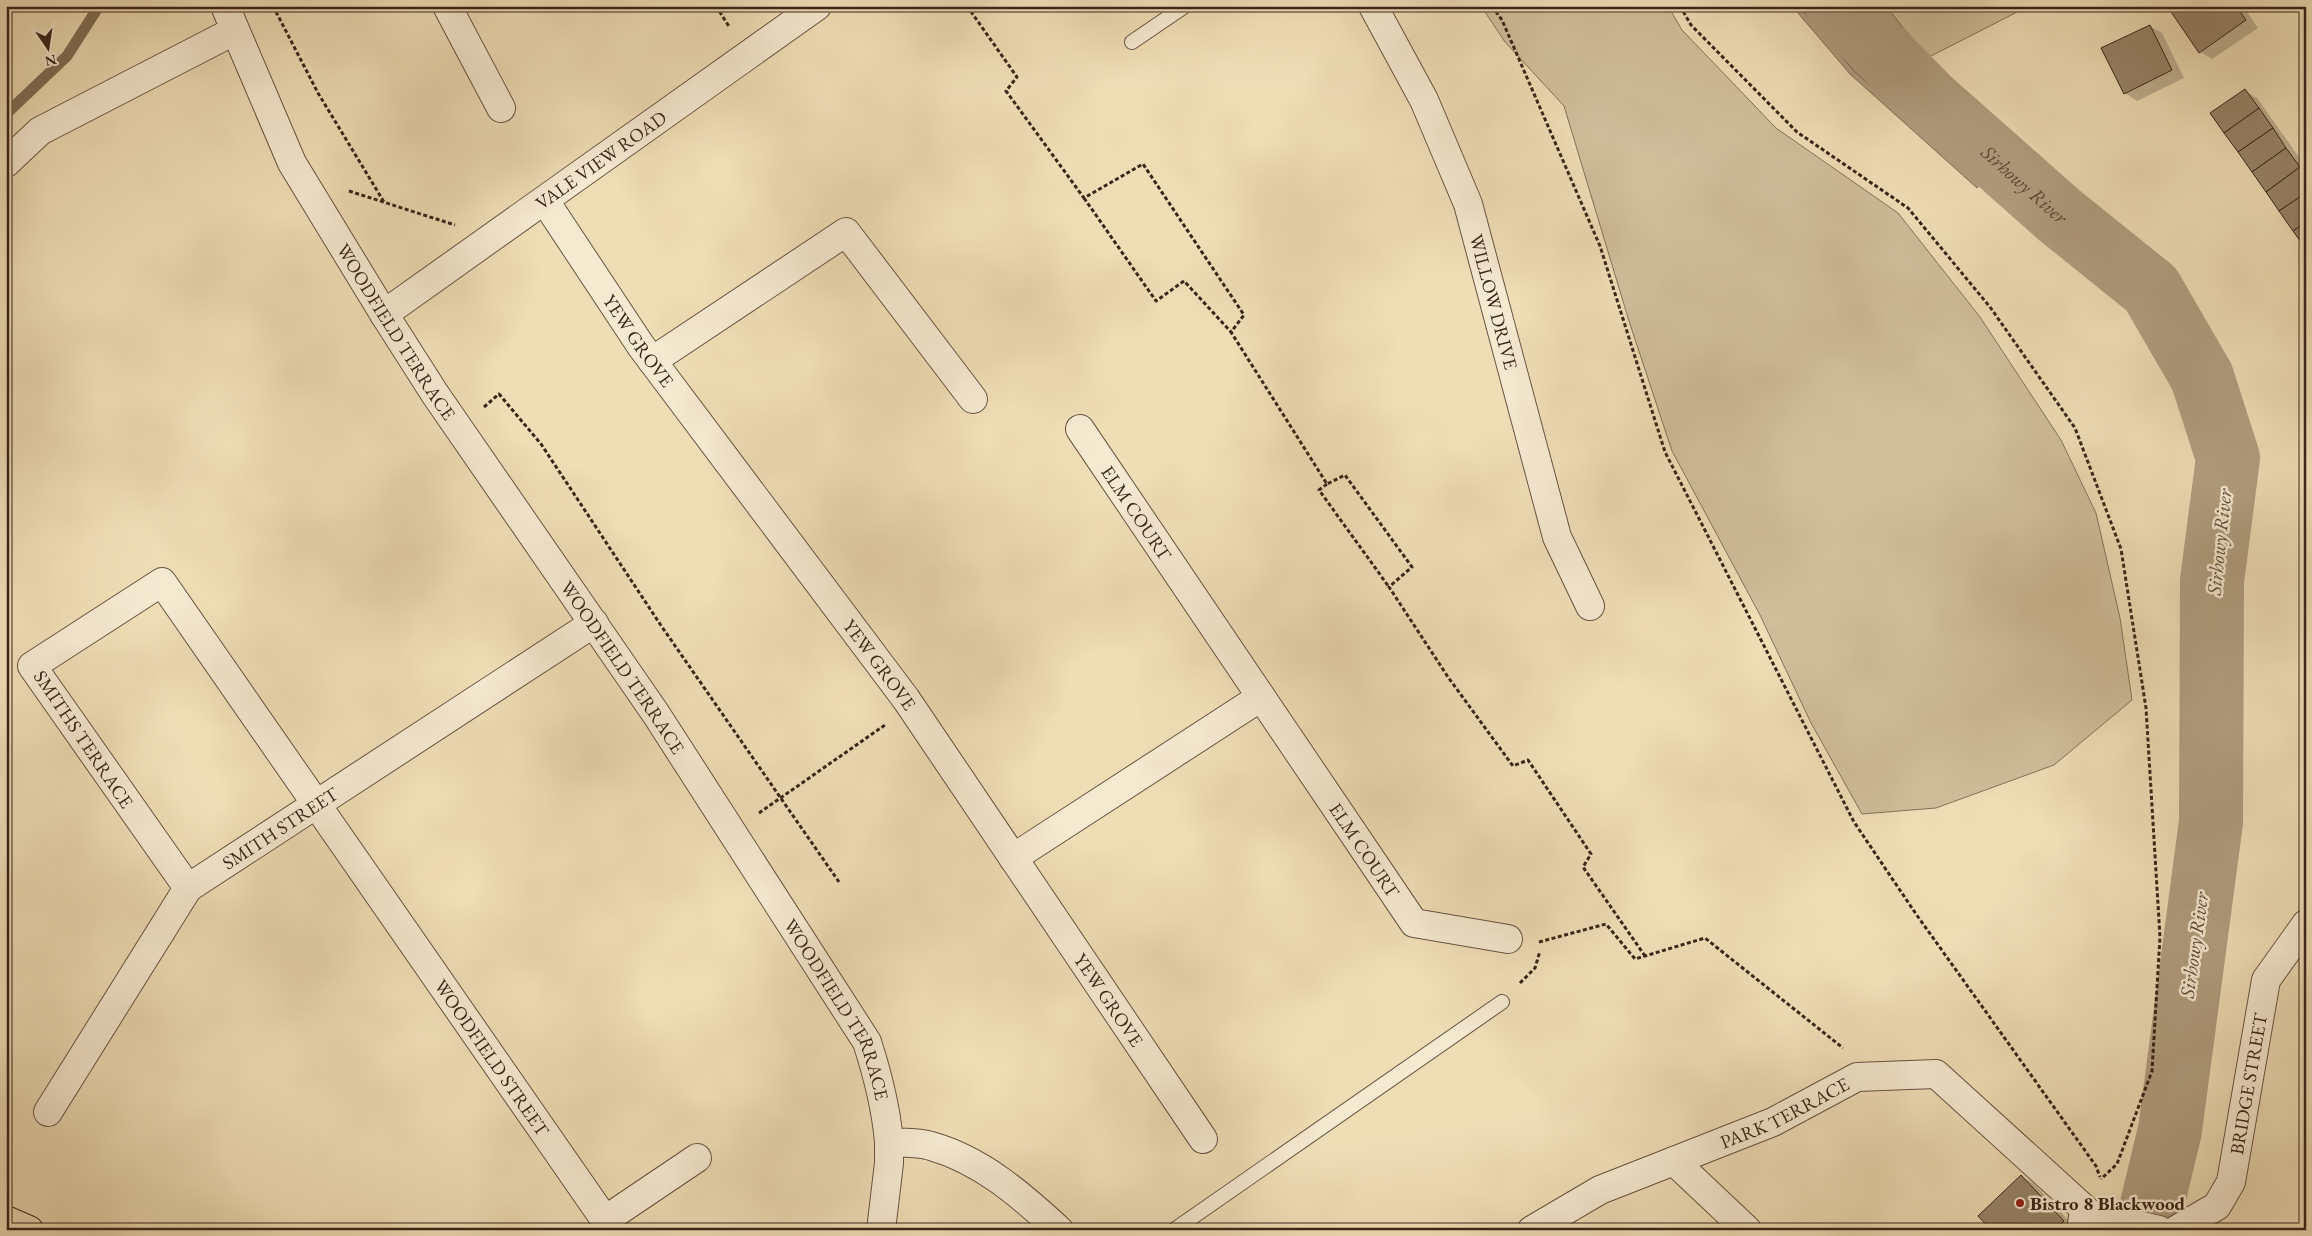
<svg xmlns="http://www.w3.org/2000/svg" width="2312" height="1236" viewBox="0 0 2312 1236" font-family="'EB Garamond',serif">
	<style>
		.green { fill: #d0be9b; stroke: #84725a }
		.water { fill: #b19e80; stroke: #816e56 }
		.shadow { fill: #0003 }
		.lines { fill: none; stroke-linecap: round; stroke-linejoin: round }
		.shore { stroke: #75624c; stroke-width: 1 }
		.stream { stroke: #816e56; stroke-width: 11 }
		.river { stroke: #b19e80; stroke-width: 64 }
		.building { fill: #98856a; stroke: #392518 }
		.lane-casing { stroke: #665340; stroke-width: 16 }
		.street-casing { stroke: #665340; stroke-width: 30 }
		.primary-casing { stroke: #392518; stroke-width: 30 }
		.path { stroke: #392518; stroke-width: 3; stroke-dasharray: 4 2.5; stroke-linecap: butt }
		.lane { stroke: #f5e9d0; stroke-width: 14 }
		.street { stroke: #f5e9d0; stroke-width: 28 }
		.primary { stroke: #efddb6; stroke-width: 28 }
		.poi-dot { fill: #8f2418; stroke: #f5e9d0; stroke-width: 2 }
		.labels { text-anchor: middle; stroke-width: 5; stroke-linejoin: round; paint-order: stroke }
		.street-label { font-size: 19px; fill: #392518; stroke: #f5e9d0 }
		.poi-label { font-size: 19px; font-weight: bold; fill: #392518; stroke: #f5e9d0; text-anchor: start }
		.water-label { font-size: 20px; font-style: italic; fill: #5d4937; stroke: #f5e9d0 }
	</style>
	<rect width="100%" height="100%" fill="#efddb6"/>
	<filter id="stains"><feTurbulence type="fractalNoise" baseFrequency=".004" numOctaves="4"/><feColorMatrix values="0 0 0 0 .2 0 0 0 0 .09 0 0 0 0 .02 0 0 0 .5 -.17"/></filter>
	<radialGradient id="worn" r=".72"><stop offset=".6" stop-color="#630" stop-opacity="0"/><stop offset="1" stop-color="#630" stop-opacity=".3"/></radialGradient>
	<g class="green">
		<polygon points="1481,6 1668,6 1682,30 1776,128 1898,213 1980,317 2061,440 2096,513 2120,618 2132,700 2054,765 1936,808 1862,814 1811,723 1760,615 1672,451 1629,321 1564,106 1505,42"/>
		<polygon points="1886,6 2029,6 1927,58"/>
	</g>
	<polygon class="water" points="1792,6 1886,6 1927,58 2013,137 1977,188 1850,74"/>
	<g class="shadow">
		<polygon points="2168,6 2243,6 2258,28 2212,59 2200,52"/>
		<polygon points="2150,26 2162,33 2184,78 2137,101 2125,93"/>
		<polygon points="2245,91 2257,98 2306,167 2306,247"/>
		<polygon points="2021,1176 2034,1184 2076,1228 1993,1230"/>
	</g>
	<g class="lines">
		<g class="shore">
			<polyline points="1799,6 1854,71 1977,179 2005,137 1923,61 1883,11 1882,6"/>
			<polyline points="1807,6 1858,67 1973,169 1976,169 1997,138 1919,66 1878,15 1876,6"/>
			<path d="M1817,6L1864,61L1972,158H1975L1987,138C1963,116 1869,36 1868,6"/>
		</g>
		<polyline class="stream" points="6,114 67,56 99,6"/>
		<path class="river" id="s1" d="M1837,6L1928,99L2059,215L2151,289L2202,377L2228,458L2212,581L2211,822L2170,1130L2146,1230"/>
	</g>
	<g class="building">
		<polygon points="2167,6 2236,6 2246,20 2199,53"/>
		<polygon points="2150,25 2172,70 2124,94 2101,48"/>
		<polygon points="2245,89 2259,108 2224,133 2210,113"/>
		<polygon points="2259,108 2273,128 2238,152 2224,133"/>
		<polygon points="2273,128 2286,148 2252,172 2238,152"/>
		<polygon points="2286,148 2300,167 2266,192 2252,172"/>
		<polygon points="2300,167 2306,176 2306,193 2279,211 2266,192"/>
		<polygon points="2306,193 2306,222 2293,231 2279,211"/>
		<polygon points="2306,222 2306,249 2293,231"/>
		<polygon points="2021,1175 2064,1221 2054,1230 1991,1230 1978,1216"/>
	</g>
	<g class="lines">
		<defs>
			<g id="lane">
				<polyline points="1132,42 1185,6"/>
				<polyline points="1174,1230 1502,1002"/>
				<polyline points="2074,1230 2078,1203"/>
			</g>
			<g id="street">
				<path id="s2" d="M225,6L292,163L384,314L435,394L656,714L867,1042C878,1076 886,1107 889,1142C902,1143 918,1142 931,1146C981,1160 1021,1195 1059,1230"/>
				<polyline points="447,6 501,108"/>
				<path id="s3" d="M1373,6L1424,100L1468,204L1557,537L1590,606"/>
				<polyline points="6,163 40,131 234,31"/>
				<path id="s4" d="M545,201L641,346L906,699L1203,1139"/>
				<path id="s5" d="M384,314L817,6"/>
				<polyline points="652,361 846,232 973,399"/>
				<path id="s6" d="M1080,429L1414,923L1508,939"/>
				<polyline points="1013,858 1261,697"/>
				<path id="s7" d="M188,888L32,666L162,582L605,1220L697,1158"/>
				<path id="s8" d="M48,1112L188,888L594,623"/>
				<polyline points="1674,1161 1747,1230"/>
				<polyline points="881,1230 889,1163 889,1142"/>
				<path id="s9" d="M1532,1230L1600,1190L1773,1122L1857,1077L1936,1074L2090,1214L2159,1230"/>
				<path id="s10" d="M2176,1230L2217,1206L2231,1182L2266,980L2306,924"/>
			</g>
			<polyline id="primary" points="6,1220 29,1230"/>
		</defs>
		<use href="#lane" class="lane-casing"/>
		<use href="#street" class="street-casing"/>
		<use href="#primary" class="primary-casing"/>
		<g class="path">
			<polyline points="273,6 318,93 384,202"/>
			<polyline points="716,6 730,28"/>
			<polyline points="967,6 1017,77 1006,91 1084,198 1143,164 1244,315 1231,332 1327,484 1345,475 1412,567 1389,587 1448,677 1513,766 1528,760 1591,854 1583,867 1645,956"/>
			<polyline points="1492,6 1502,20 1600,246 1665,452 1854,822 1916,914 2096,1166 2100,1177"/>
			<polyline points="1680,6 1691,25 1797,132 1908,208 1990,307 2075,428 2121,549 2146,708 2160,937 2152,1071 2117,1164 2101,1179"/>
			<polyline points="349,191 455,225"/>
			<polyline points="1084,198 1156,301 1184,281 1232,333"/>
			<polyline points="484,407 499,394 541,444 662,627 839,882"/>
			<polyline points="1327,484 1319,490 1389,587"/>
			<polyline points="759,813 885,725"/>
			<polyline points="1539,942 1606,924 1635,959 1705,938 1843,1048"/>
			<polyline points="1520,983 1535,968 1540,951"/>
		</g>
		<use href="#lane" class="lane"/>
		<use href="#street" class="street"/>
		<use href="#primary" class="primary"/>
	</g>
	<circle class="poi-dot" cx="2020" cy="1203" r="5"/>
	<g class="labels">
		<g class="street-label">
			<text dy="7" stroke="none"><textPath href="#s5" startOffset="266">VALE VIEW ROAD</textPath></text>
			<text dy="7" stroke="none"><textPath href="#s3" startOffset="321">WILLOW DRIVE</textPath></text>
			<text dy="7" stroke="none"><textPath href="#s2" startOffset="369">WOODFIELD TERRACE</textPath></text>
			<text dy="7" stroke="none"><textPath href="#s4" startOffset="168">YEW GROVE</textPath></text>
			<text dy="7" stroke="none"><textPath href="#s6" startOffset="101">ELM COURT</textPath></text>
			<text dy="7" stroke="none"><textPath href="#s4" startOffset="572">YEW GROVE</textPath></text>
			<text dy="7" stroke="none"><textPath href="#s2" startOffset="774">WOODFIELD TERRACE</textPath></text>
			<text transform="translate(84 739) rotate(56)" y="7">SMITHS TERRACE</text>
			<text dy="7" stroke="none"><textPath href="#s8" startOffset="374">SMITH STREET</textPath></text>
			<text dy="7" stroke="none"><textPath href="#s6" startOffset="508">ELM COURT</textPath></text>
			<text dy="7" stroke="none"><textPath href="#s4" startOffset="978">YEW GROVE</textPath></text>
			<text dy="7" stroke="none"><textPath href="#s2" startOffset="1179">WOODFIELD TERRACE</textPath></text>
			<text dy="7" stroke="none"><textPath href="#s7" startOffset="1005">WOODFIELD STREET</textPath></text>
			<text dy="7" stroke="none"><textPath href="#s10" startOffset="175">BRIDGE STREET</textPath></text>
			<text dy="7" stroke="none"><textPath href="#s9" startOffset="279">PARK TERRACE</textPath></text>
		</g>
		<g class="poi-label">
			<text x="2030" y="1210">Bistro 8 Blackwood</text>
		</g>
		<g class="water-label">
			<text dy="7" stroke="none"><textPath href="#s1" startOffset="259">Sirhowy River</textPath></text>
			<text transform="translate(2219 542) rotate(-84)" y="7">Sirhowy River</text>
			<text transform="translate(2194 945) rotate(-82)" y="7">Sirhowy River</text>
		</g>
	</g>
	<rect width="2312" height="1236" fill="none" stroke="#efddb6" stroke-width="25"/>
	<rect x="8" y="8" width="2297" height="1221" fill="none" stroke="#392518" stroke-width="2.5"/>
	<rect x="12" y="12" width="2287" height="1211" fill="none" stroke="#392518"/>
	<g transform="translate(48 48) rotate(167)" stroke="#f5e9d0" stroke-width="4" paint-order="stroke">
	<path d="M0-4L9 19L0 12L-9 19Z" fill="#392518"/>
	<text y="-8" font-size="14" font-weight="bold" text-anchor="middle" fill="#392518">N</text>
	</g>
	<rect width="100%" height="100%" filter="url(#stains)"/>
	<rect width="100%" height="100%" fill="url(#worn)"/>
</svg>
